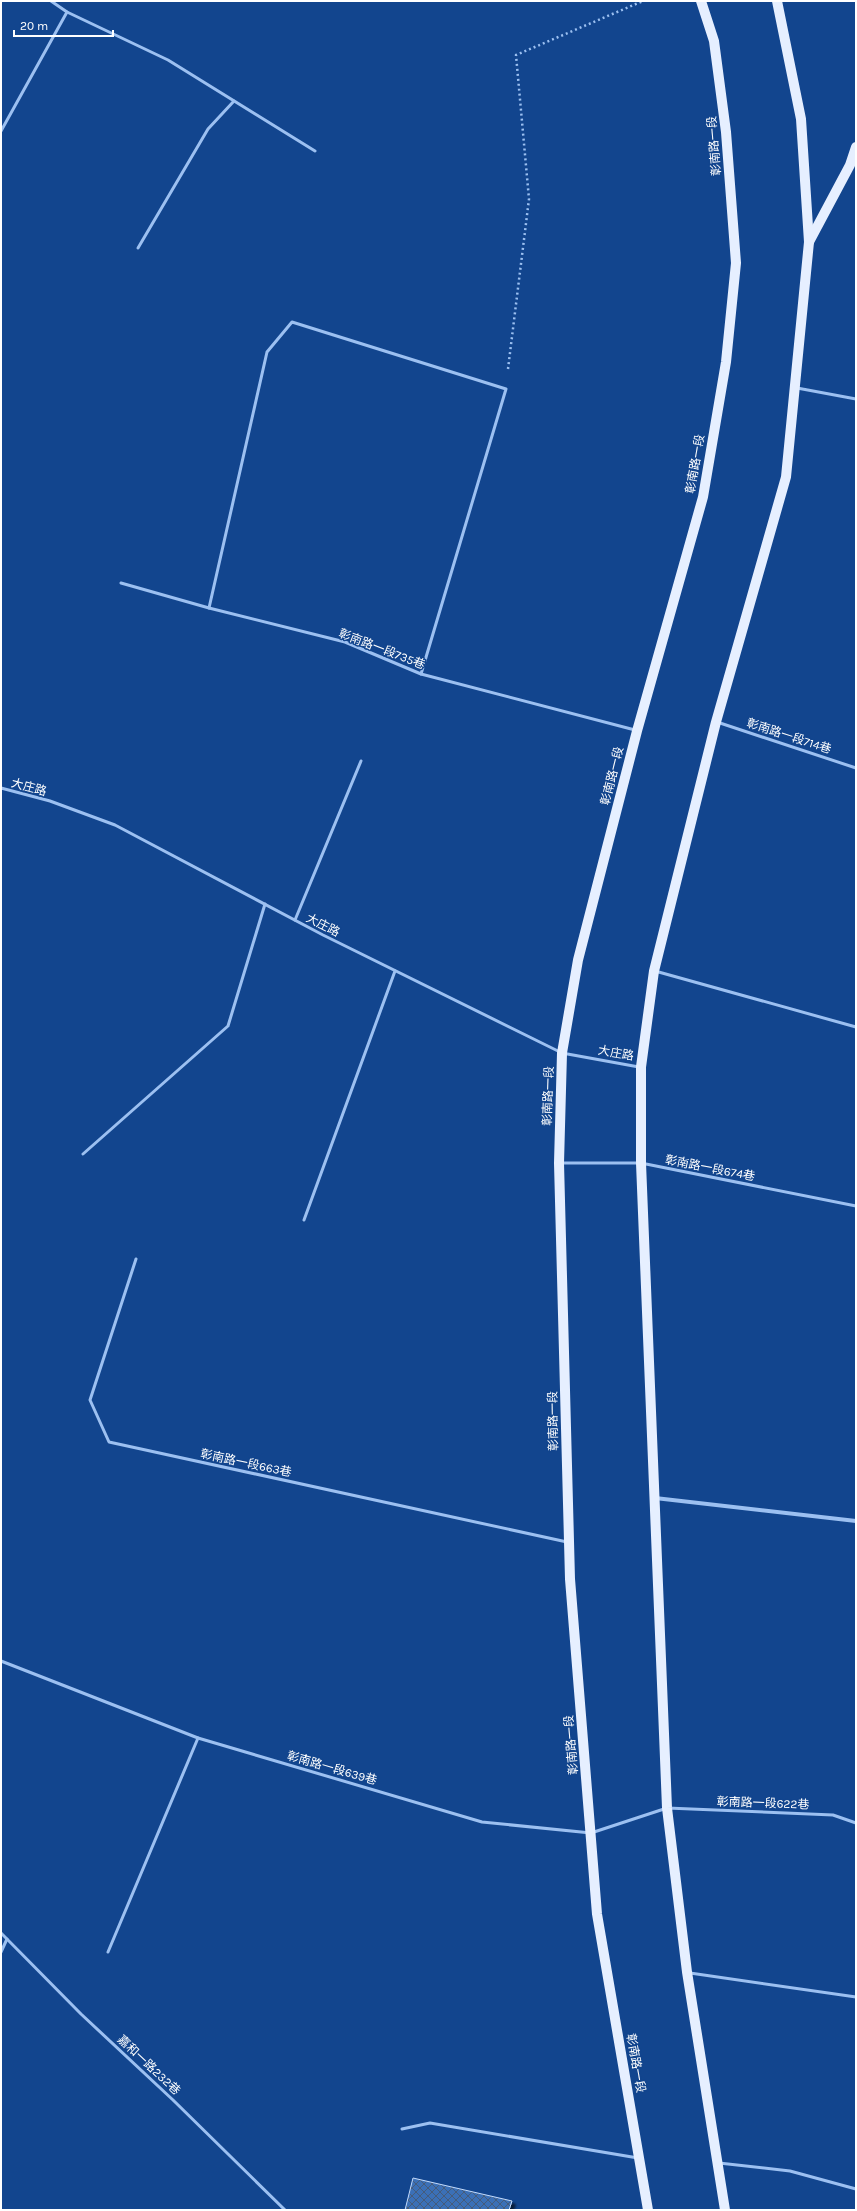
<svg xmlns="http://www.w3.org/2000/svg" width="857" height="2211" viewBox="0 0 857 2211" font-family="Karla,'Noto Sans TC',sans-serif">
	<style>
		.building { fill: url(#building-cross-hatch); stroke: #c3dbfc; filter: url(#shadow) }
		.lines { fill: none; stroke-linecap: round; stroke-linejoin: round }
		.path { stroke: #9cc0f1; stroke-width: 2.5; stroke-dasharray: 2 3; stroke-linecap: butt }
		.lane { stroke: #9cc0f1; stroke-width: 3 }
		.street { stroke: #9cc0f1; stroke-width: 4 }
		.primary { stroke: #e6efff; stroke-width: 10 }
		.labels { text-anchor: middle; stroke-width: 3; stroke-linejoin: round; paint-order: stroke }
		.street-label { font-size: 12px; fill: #fff; stroke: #12458e }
	</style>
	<defs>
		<pattern id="building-cross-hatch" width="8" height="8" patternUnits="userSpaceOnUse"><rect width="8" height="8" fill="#3b6fb7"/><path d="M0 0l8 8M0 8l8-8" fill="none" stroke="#445c7c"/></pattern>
		<filter id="shadow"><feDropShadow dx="3.5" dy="3.5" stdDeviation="1" flood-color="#0009"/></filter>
	</defs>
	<rect width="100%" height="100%" fill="#12458e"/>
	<polygon class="building" points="413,2178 512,2201 509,2210 405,2210"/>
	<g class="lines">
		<polyline class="path" points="508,369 529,199 516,55 643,1"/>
		<g class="lane">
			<polyline points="51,1 67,12 168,60 315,151"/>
			<polyline points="1,131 67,12"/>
			<polyline points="138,248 208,129 234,101"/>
			<polyline points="797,388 856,399"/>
			<polyline points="121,583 209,608 345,642 421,674 635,730"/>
			<polyline points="209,608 267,352 292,322 506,389 421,674"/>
			<polyline points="717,722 856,768"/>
			<polyline points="1,788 50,801 115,825 323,935 562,1053 639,1067"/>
			<polyline points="295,920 361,761"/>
			<polyline points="655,971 856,1027"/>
			<polyline points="83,1154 228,1026 265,904"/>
			<polyline points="561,1163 641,1163 856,1206"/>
			<polyline points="304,1220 395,971"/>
			<polyline points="136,1259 90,1400 109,1442 567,1542"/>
			<polyline points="1,1661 198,1738 482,1822 591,1833 667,1808 833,1815 856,1823"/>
			<polyline points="1,1933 81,2014 173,2100 285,2210"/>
			<polyline points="1,1952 7,1939"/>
			<polyline points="108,1952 198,1738"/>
			<polyline points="690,1973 856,1997"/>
			<polyline points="402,2129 430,2123 638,2158"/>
			<polyline points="719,2163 790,2171 856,2189"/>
		</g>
		<polyline class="street" points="655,1498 856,1521"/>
		<g class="primary">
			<polyline points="809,242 850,165 856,147"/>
			<polyline points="648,2210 597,1914 570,1579 559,1163 562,1053 578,960 637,731 703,497 726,362 736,263 726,132 714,41 701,1"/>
			<polyline points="725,2210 687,1972 667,1808 641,1163 641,1067 654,971 716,722 786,477 809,242 801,119 777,1"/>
		</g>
	</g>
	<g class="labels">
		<g class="street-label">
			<text transform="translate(714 146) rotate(-95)" y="4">彰南路一段</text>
			<text transform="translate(695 464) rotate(-80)" y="4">彰南路一段</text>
			<text transform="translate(382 649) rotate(21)" y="4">彰南路一段735巷</text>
			<text transform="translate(789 736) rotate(18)" y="4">彰南路一段714巷</text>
			<text transform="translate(612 776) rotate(-76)" y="4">彰南路一段</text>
			<text transform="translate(29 787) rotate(15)" y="4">大庄路</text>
			<text transform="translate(323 925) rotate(27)" y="4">大庄路</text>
			<text transform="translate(616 1053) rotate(10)" y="4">大庄路</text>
			<text transform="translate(548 1096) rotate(-88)" y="4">彰南路一段</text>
			<text transform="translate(710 1168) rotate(11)" y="4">彰南路一段674巷</text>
			<text transform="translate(553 1421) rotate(-91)" y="4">彰南路一段</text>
			<text transform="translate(246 1463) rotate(12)" y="4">彰南路一段663巷</text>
			<text transform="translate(571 1745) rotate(-95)" y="4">彰南路一段</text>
			<text transform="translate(332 1768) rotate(16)" y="4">彰南路一段639巷</text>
			<text transform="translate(763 1803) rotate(2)" y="4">彰南路一段622巷</text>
			<text transform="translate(636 2063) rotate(80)" y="4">彰南路一段</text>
			<text transform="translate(149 2065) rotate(43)" y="4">嘉和一路232巷</text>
		</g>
	</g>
	<rect width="857" height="2211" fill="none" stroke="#ffffff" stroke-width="4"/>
	<path d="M14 30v6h99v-6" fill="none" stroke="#ffffff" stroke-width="2"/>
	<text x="20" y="30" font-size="12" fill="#ffffff" stroke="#12458e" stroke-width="3" paint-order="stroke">20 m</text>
</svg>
